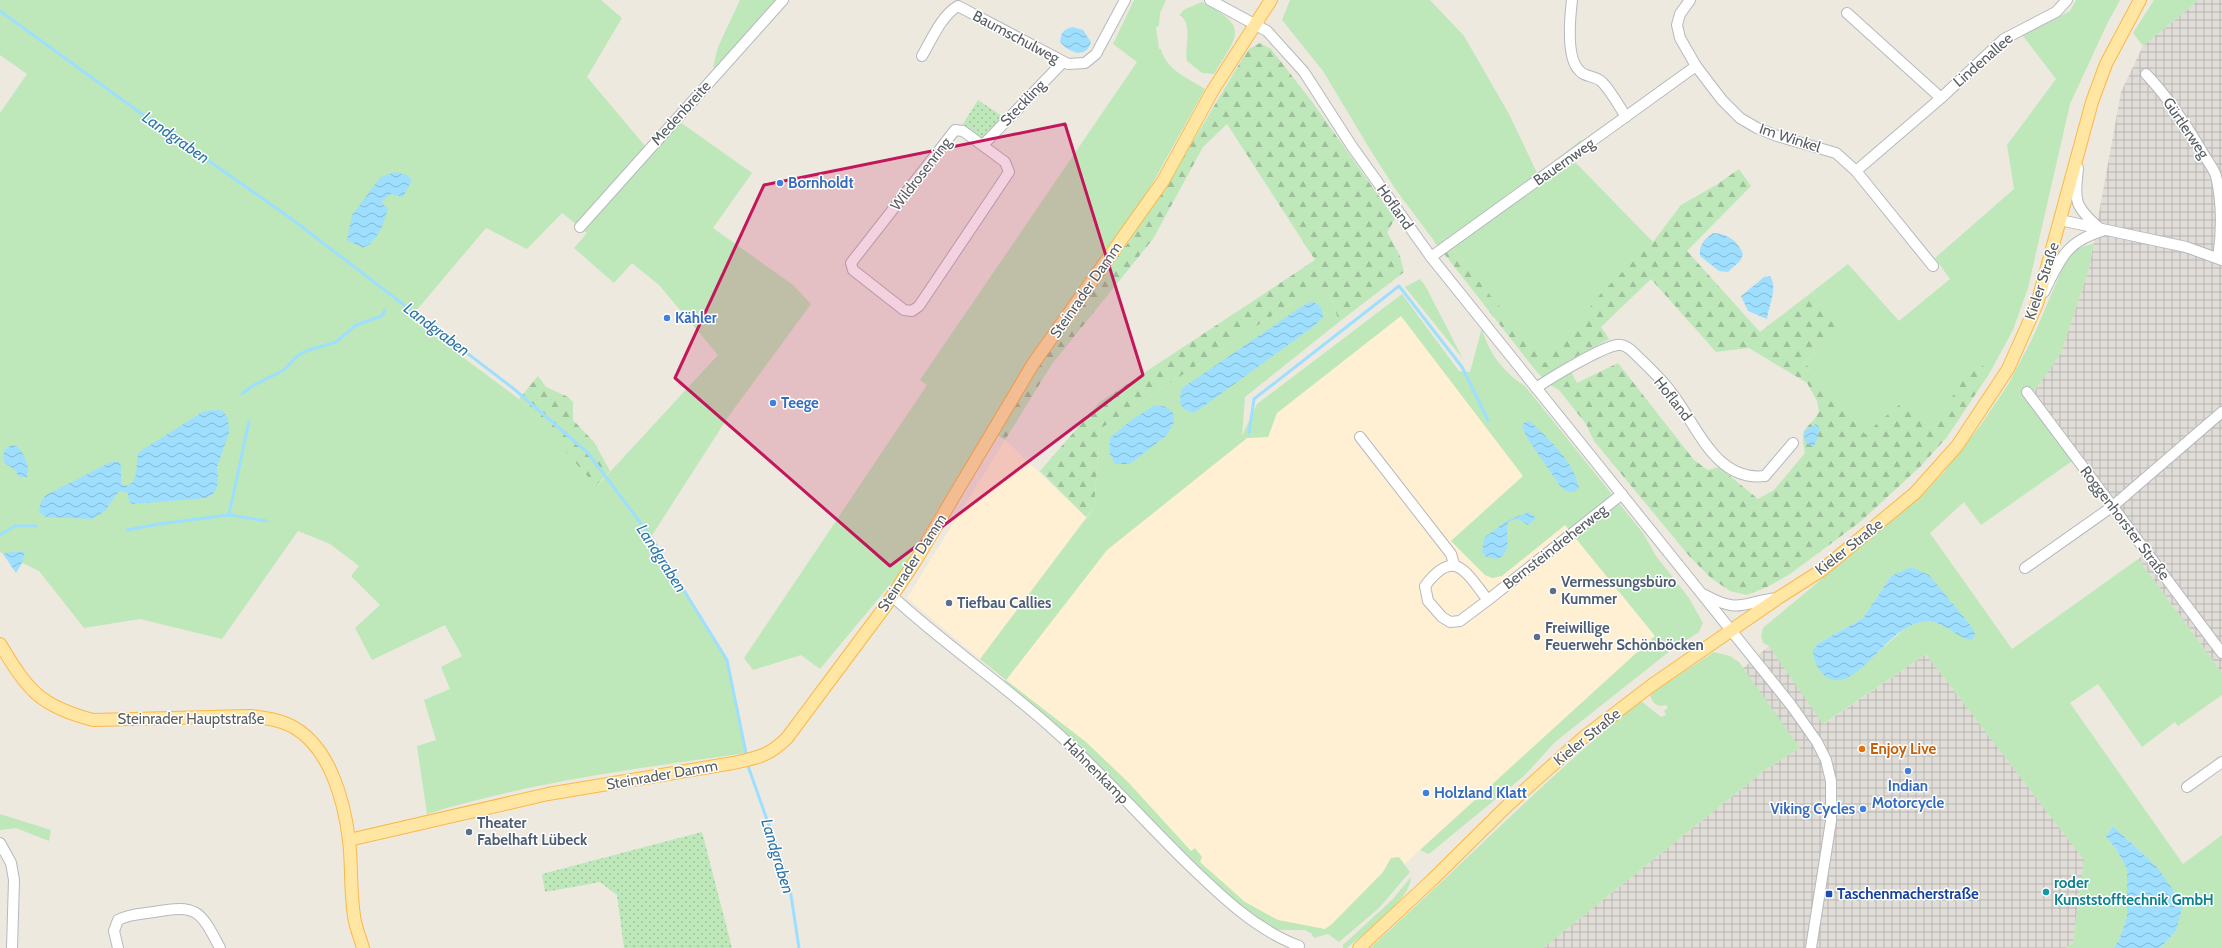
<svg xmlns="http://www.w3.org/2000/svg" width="2222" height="948" viewBox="0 0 2222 948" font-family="Cabin,sans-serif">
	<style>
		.commercial { fill: #fff0d3 }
		.industrial { fill: url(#industrial-grid) }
		.grass { fill: #bee8b9; fill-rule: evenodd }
		.forest { fill: url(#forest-firs); fill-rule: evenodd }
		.park { fill: url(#park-dots) }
		.water { fill: url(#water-waves) }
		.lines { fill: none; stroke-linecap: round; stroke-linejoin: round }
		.stream { stroke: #9edfff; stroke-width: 3 }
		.minor-casing { stroke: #b5b9be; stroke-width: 12 }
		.major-casing { stroke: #fdb748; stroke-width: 14 }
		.minor { stroke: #fff; stroke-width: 10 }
		.major { stroke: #ffe6a3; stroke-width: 12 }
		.marked { fill: #c2185b; fill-opacity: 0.2; stroke: #c2185b; stroke-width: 3; stroke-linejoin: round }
		.shop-dot { fill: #3f7fe0; stroke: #fff; stroke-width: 1.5 }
		.service-dot { fill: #5c6f8a; stroke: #fff; stroke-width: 1.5 }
		.food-dot { fill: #e8710a; stroke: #fff; stroke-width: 1.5 }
		.culture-dot { fill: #0f9aa8; stroke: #fff; stroke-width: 1.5 }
		.transit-dot { fill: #1a4fb4; stroke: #fff; stroke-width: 1.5 }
		.labels { text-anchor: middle; stroke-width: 3; stroke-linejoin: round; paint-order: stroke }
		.street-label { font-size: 15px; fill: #585e62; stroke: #fff }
		.shop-label { font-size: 15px; font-weight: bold; fill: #366cbe; stroke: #fff; text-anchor: start }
		.service-label { font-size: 15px; font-weight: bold; fill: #4e5e75; stroke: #fff; text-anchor: start }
		.food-label { font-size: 15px; font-weight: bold; fill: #c56008; stroke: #fff; text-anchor: start }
		.culture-label { font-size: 15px; font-weight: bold; fill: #0d838f; stroke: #fff; text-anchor: start }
		.transit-label { font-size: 15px; font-weight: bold; fill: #164399; stroke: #fff; text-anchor: start }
		.water-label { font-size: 16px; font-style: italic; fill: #2f77a7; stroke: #fff }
	</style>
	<defs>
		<pattern id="industrial-grid" width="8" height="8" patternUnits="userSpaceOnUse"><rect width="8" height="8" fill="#e0dcd7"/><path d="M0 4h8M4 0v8" fill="none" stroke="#b8b6b2"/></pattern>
		<pattern id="forest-firs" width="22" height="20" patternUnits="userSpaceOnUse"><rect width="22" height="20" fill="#bee8b9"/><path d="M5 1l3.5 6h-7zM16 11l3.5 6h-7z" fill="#9dbf9a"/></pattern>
		<pattern id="park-dots" width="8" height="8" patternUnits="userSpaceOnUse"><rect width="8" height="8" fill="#bee8b9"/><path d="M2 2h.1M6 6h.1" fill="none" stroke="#9dbf9a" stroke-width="1.8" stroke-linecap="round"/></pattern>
		<pattern id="water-waves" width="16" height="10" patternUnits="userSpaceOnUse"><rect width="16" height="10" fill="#9edfff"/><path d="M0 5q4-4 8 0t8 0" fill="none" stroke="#84b8d2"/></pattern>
	</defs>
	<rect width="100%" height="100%" fill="#ede9df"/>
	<g class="commercial">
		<polygon points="1401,315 1523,476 1451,541 1485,575 1493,578 1502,576 1565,525 1655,636 1330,932 1280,924 1248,906 1230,893 1006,680 1107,550 1247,438 1268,437 1277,413"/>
		<polygon points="1005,440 1086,517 980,659 907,598"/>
	</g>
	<g class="industrial">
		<polygon points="2199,0 2222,0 2222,673 2138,559 2147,553 2028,400 2061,353 2089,268 2121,92 2143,46"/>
		<polygon points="1769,646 1824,724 1926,654 2084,860 2073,943 2066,948 1543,948 1765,770 1800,748 1742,669"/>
	</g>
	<g class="grass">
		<path d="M0,0H601L622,18L587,77L651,153L680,122L752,173L713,228L793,285L811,304L728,417L651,537L727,660L746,753C638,768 531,782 427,814L417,746L436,740L424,700L450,689L441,667L462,656L445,625L372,660L355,628L380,605L351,576L359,566L330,544L298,531L222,639L140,619L84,628L39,571L0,552V113L27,74L0,55ZM562,213L587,233L574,248L614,283L632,263L659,285L718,355L597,486L519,399L410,318L486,228L527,249Z"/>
		<polygon points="740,0 778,0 716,69 713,67 718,47"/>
		<path d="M1134,0H1166L1160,13L1159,26L1156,27L1159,49H1161C1166,70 1188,78 1205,89L1148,191L992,420L899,574L820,669L801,655L753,670L744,658L927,385L920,380L1137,62L1113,44Z"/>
		<polygon points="1290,0 1430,0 1464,36 1509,114 1538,175 1581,140 1588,150 1575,162 1653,242 1603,292 1545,364 1456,253 1447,238 1435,242 1396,190 1371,151 1323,71 1282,20"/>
		<polygon points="2076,0 2120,0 2107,24 2070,104 2028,288 2013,330 1989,374 1976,358 1948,404 1928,428 1865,434 1804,362 1842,331 1812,292 1848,264 1899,321 1950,279 1935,258 2014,189 2007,145 2056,79 2023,36 2070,11"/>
		<polygon points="2154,0 2199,0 2143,46 2133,33"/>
		<path d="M1202,2C1250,27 1238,35 1214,74L1202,73L1187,61C1184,49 1194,22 1179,15L1185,9Z"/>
		<path d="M2094,243L2089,268L2061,353L2028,400L2075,459L1981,525L1964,502L1930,533L2012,649L2138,559L2222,673V695L2178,726L2175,722L2142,747L2098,684L2070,703L2183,864L2222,835V948H2160L2176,931L2157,867L2113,826L2106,837L2117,850L2127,868V916L2120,938L2114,948H2066L2073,943L2084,860L1926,654L1823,724L1769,646L1763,643L1761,636L1763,628L1920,497L1945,471L1980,426L2009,383L2033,337L2066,260L2074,250ZM1891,576L1960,613L1972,627L1966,639L1940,623L1923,621L1908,626L1849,677L1819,643L1863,618Z"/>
		<polygon points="1420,279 1426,287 1463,359 1405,287"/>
		<path d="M1311,290H1321L1330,294L1339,322L1245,397L1242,436L1257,404L1402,294L1459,371L1470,372L1482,328C1487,351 1505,374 1525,386L1643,533L1656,556L1689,598L1703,623L1699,632L1670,651L1555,742L1525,775L1429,854L1420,850L1655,636L1565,525L1502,576L1492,578L1485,575L1451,541L1523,476L1401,316L1277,413L1268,437L1247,438L1107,550L1006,680L1086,742L1129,783L1191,851L1195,848L1202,857L1200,862L1245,902L1278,920L1325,929L1332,924L1383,872L1391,858L1399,857L1410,872L1379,908L1339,942L1328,934L1314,938L1311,933L1305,930H1274L1228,897L1003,684L1006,680L980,659L1094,508L1100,429Z"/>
		<path d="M1714,652L1730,656L1739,662L1800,748L1765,770L1543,948H1370C1458,869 1539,785 1630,709L1641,701L1661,717L1666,715L1664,711L1668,708L1666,705C1657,708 1652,703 1650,694Z"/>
		<polygon points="0,814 51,830 49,841 16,828 0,830"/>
		<path d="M1411,877C1411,900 1363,934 1347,948H1343V945L1392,900Z"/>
	</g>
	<g class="forest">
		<polygon points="1260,43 1271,49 1313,103 1395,219 1387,232 1400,256 1404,272 1339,322 1330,294 1321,290 1311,290 1100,429 1094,508 1086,517 1040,471 1100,402 1315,260 1227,124 1203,147 1153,239 1052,364 1005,440 997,435 1021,390 1081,303 1128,243 1171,178 1241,61 1249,49"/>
		<path d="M1739,169L1751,186L1687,251L1760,332L1812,292L1842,331L1804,362L1865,434L1899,405L1928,427L1948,404L1976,357L1989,374L1947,437L1920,467L1860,522L1790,574L1767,587L1747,595L1730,591L1711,578L1690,557L1594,441L1586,424L1559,390L1550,385L1536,371L1435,242L1447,238L1456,253L1545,363L1603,291L1653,242L1681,205L1716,185ZM1651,279L1716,352L1749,348L1807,383L1817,401L1819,412C1807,433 1799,423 1805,453L1774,490L1758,499L1719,467L1708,470L1694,460L1618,363L1577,383L1566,362L1609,339L1601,327Z"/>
		<polygon points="538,376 546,387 568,397 573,402 573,420 594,442 610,471 596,486 519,399"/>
	</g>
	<g class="park">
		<polygon points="978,100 1005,118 987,137 981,138 963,124"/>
		<polygon points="702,832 732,948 624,948 617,895 600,882 545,892 542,874"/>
	</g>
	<g class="water">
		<path d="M1073,27L1083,30L1091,42C1086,60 1068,52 1060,42C1061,32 1064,29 1073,27Z"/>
		<path d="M394,172L407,175L412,180L403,197L391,194L381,202L388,208C384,224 378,241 363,248L347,240L352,215L380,178Z"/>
		<path d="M1713,233C1728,234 1737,240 1743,254L1740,261L1728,272L1719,271L1700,256C1699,244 1704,240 1713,233Z"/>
		<path d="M1770,276C1778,288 1769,305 1767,319L1748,311L1741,296L1764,277Z"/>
		<polygon points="1312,301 1321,307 1323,317 1314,326 1200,409 1193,413 1184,409 1180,403 1181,389 1298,309"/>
		<polygon points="1155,405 1167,407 1173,413 1174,422 1167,435 1130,464 1115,464 1110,454 1110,438 1130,421"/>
		<path d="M217,410L223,411L228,418L229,433L217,467L218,483L215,492L207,498L134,504L130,503L127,492L119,491L105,511L92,519L46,517L39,512L41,501L46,495L111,462H119L121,466V483L125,486C141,484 134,463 139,452L204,411Z"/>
		<path d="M1530,421C1548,438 1575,463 1579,488L1574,492H1568L1561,487L1529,441L1522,427L1524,423Z"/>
		<polygon points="1816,424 1819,427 1818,436 1814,447 1805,442 1804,431"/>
		<path d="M12,445L17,446C25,455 30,466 27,477H19L15,470L4,462C3,453 3,449 12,445Z"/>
		<path d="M1529,512L1536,518L1528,525L1518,519L1508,522C1504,537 1514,549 1498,559L1486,557L1482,552L1484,538L1508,520Z"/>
		<polygon points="11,552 25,552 22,563 16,573 3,554"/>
		<path d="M1911,567L1929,575L1972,627L1975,634L1972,640C1954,638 1944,618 1922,622C1893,627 1873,664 1849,677C1828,688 1814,669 1813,650L1819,643L1863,618L1891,576Z"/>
		<polygon points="2113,826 2157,867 2183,904 2176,931 2160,948 2114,948 2120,938 2127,916 2127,869 2117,850 2106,837"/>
	</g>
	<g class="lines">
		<g class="stream">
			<polyline points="0,11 146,117 289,217 514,389 588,453 651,537 727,660 746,753"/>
			<polyline points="242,394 252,386 284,370 296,357 306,351 336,342 356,325 382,316 385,310"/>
			<polyline points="1249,433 1254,399 1399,286 1462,367 1488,420"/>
			<polyline points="229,515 249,421"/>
			<polyline points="127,530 159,524 229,515 267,521"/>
			<polyline points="0,535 15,526 36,526"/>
			<polyline points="748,766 782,862 791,895 799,948"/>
		</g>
		<defs>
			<g id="minor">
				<polyline points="1210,0 1267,31 1304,72 1351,145 1431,257 1791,705 1817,742 1826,760 1831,781 1831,821 1811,948"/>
				<path d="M1572,0C1570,17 1566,55 1578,69C1584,78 1595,75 1602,82C1611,91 1619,106 1626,117"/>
				<polyline points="1690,0 1680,14 1677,25 1680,38 1696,66 1722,100 1740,118 1757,128 1777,136 1836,153 1856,171 1933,266"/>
				<polyline points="1847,13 1941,98"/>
				<path d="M922,56C932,39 941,16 958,6L1068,64L1085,63L1096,54L1125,0"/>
				<path d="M2146,74C2169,98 2187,126 2204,155C2208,162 2214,169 2216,176C2222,202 2222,232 2218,258"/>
				<polygon points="955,130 963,131 1005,162 1009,172 919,306 912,311 904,310 853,270 851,263"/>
				<polyline points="983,145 1063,62"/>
				<path d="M2078,168C2075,200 2073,205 2098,227"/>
				<polyline points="1856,171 1941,98 2004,39 2056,12 2067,0"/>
				<polyline points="2060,220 2186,247 2222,260"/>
				<polyline points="580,227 783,0"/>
				<polyline points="1431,257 1696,66"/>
				<path d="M2044,292C2061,258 2066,241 2105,230"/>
				<path d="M1536,388C1552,377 1600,348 1617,345C1622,344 1627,347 1631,350C1645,364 1660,377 1671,392C1697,425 1715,482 1765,476L1793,443"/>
				<polyline points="2027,392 2222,653"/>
				<polyline points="1360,437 1451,554 1454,564"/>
				<polyline points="2025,568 2113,506 2222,412"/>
				<path d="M1705,595C1741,615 1744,601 1778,598"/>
				<path d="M892,596C944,644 1003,684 1055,731C1102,773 1143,820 1188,864C1221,896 1256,930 1299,946"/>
				<path d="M1488,600L1460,621L1450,622L1442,617L1428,601L1425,586C1455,546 1466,573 1488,600L1622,494"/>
				<polyline points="2187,787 2222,762"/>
				<polyline points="0,843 11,863 14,880 12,948"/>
				<path d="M118,948L114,931L118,920C129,914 142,914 154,912C197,904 200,910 220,948"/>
			</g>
			<g id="major">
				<path d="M0,644C28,690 39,706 93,720L251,716C266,718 282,720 295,728C330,749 344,800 349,840C352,865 350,890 354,916C355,926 360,937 363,948"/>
				<path d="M349,840L548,794L733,763C757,758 769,756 787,738L884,608L916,560L1033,364L1163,181L1213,90L1271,0"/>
				<polyline points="1359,948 1432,880 1509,804 1584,737 1652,685 1778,598 1822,570 1915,493 1957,446 2008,369 2037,304 2092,102 2106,64 2140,0"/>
			</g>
		</defs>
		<use href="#minor" class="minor-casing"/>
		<use href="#major" class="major-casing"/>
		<use href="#minor" class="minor"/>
		<use href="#major" class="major"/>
	</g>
	<path class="marked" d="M1065,124L1143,375L890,566L675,378L764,185Z"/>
	<g class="shop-dot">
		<circle cx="780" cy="183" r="4"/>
		<circle cx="667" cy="318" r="4"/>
		<circle cx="773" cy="403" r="4"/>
		<circle cx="1908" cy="771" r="4"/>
		<circle cx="1426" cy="793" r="4"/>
		<circle cx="1863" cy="809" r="4"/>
	</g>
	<g class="service-dot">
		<circle cx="1553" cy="591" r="4"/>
		<circle cx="949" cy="603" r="4"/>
		<circle cx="1537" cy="637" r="4"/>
		<circle cx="469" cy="832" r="4"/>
	</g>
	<circle class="food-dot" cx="1862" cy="749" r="4"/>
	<circle class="culture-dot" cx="2046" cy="892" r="4"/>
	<rect class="transit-dot" x="1825" y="890" width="8" height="8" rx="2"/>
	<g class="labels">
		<g class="street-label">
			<text transform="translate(1016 37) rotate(28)" y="5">Baumschulweg</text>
			<text transform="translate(1983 60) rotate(-41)" y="5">Lindenallee</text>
			<text transform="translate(1023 103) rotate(-46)" y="5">Steckling</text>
			<text transform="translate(681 113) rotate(-48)" y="5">Medenbreite</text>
			<text transform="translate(2186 128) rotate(56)" y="5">Gürtlerweg</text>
			<text transform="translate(1790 138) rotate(18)" y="5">Im Winkel</text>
			<text transform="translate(1564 162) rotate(-35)" y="5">Bauernweg</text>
			<text transform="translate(921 174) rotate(-52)" y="5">Wildrosenring</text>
			<text transform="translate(1395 207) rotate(55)" y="5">Hofland</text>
			<text transform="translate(2042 281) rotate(-72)" y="5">Kieler Straße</text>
			<text transform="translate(1086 290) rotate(-55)" y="5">Steinrader Damm</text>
			<text transform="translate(1673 399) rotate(52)" y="5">Hofland</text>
			<text transform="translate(2125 523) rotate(53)" y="5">Roggenhorster Straße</text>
			<text transform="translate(1555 547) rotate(-38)" y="5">Bernsteindreherweg</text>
			<text transform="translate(1849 547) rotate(-38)" y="5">Kieler Straße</text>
			<text transform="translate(912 563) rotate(-57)" y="5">Steinrader Damm</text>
			<text x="191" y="724">Steinrader Hauptstraße</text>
			<text transform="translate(1587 737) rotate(-39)" y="5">Kieler Straße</text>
			<text transform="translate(1096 771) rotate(45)" y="5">Hahnenkamp</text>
			<text transform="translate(662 775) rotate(-10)" y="5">Steinrader Damm</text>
		</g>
		<g class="shop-label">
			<text x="788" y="188">Bornholdt</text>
			<text x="675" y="323">Kähler</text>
			<text x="781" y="408">Teege</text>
			<text x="1908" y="791" text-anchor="middle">Indian<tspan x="1908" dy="17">Motorcycle</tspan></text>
			<text x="1434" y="798">Holzland Klatt</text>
			<text x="1855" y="814" text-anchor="end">Viking Cycles</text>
		</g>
		<g class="service-label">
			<text x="1561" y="587">Vermessungsbüro<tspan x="1561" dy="17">Kummer</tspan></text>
			<text x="957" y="608">Tiefbau Callies</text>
			<text x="1545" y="633">Freiwillige<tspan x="1545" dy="17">Feuerwehr Schönböcken</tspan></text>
			<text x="477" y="828">Theater<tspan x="477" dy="17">Fabelhaft Lübeck</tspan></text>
		</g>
		<g class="food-label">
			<text x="1870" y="754">Enjoy Live</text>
		</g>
		<g class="culture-label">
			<text x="2054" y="888">roder<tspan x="2054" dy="17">Kunststofftechnik GmbH</tspan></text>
		</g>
		<g class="transit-label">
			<text x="1837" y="899">Taschenmacherstraße</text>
		</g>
		<g class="water-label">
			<text transform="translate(176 137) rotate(35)" y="6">Landgraben</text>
			<text transform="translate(437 329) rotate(37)" y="6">Landgraben</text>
			<text transform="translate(662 558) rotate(57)" y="6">Landgraben</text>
			<text transform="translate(778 856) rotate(73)" y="6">Landgraben</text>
		</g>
	</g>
</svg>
